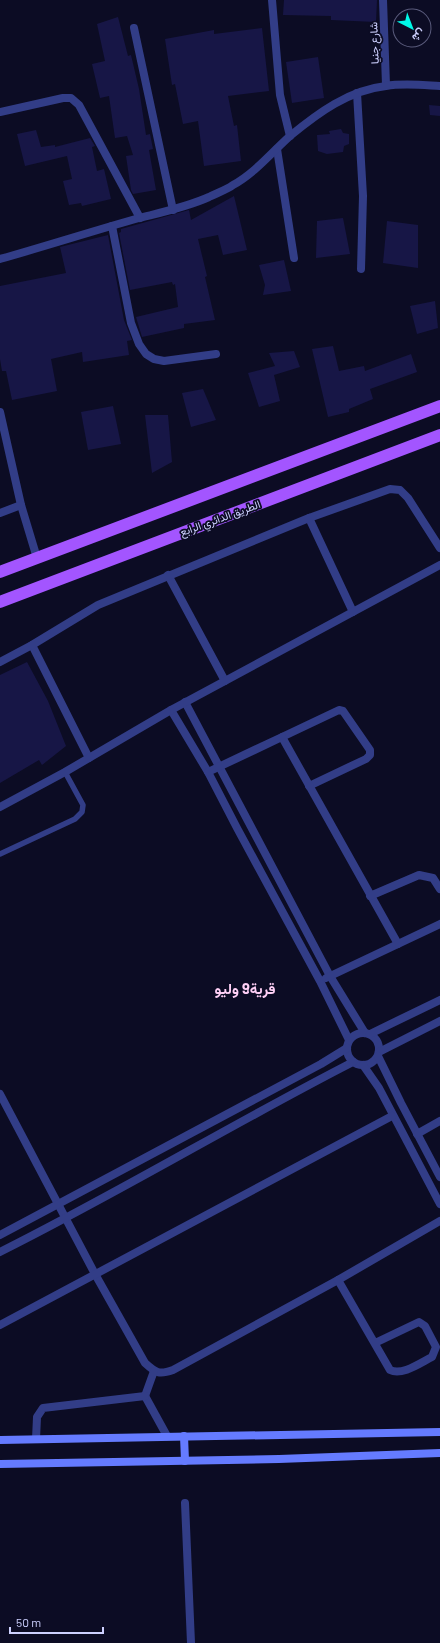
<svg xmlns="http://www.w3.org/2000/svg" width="440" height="1643" viewBox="0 0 440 1643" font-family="Barlow,Vazirmatn,sans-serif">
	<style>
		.building { fill: #171646 }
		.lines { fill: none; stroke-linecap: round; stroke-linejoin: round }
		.lane { stroke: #323d87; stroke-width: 5.5 }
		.street { stroke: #323d87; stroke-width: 8 }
		.secondary { stroke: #657bff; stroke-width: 8 }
		.primary { stroke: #a355ff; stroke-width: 12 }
		.labels { text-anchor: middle; stroke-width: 3.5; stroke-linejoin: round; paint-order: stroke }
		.street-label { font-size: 11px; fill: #ced1ff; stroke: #0c0c24 }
		.district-label { font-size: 15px; font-weight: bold; fill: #ffd0f6; stroke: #0c0c24 }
	</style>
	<rect width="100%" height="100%" fill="#0c0c24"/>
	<g class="building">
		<polygon points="284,0 377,0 376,22 331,20 331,16 283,15"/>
		<polygon points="118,17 128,56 131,55 139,89 146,135 150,134 153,149 149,150 156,190 133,194 131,190 126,156 133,155 127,136 115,138 109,96 100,98 92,64 105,61 97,24"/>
		<polygon points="262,28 269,91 228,96 234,126 237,125 241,161 204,166 198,121 183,124 175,84 172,85 165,39 214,30 214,34"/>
		<polygon points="318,57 324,98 292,103 286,62"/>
		<polygon points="429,105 440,106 440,116 430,115"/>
		<polygon points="341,129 343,133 349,134 349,144 344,146 343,152 327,154 318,151 317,135 330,134 329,131"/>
		<polygon points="36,130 41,147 55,145 55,147 90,138 95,146 92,147 97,171 104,169 111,199 82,206 81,203 69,205 63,181 72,179 67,156 25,166 17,134"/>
		<polygon points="234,196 247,250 223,255 218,235 198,239 207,276 205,277 215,320 184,324 184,328 142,337 136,317 178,307 175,284 173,285 172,282 130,290 119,233 121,232 121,229 189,210 191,220"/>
		<polygon points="343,218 350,254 316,258 317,221"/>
		<polygon points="387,221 418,225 418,268 383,263"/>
		<polygon points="108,235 124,320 132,340 127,341 129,355 83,362 82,352 51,359 57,391 12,400 6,371 2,371 0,359 0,286 66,273 60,247"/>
		<polygon points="284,260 291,291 263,295 265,285 259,265"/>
		<polygon points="435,301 438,328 417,334 410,306"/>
		<polygon points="333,346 339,371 364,366 365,371 411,354 417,372 370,389 373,399 349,409 349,412 328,417 312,349"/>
		<polygon points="294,351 300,367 274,375 280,401 259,407 248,373 275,366 269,353"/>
		<polygon points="203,389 216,420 191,427 182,393"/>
		<polygon points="113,406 121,444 88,450 81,412"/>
		<polygon points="145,415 168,415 172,462 152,473"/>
		<polygon points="27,662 48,701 66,746 42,765 39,760 0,783 0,675"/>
	</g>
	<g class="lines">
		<polyline class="lane" points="0,854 75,819 82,812 83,805 65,772"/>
		<g class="street">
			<polyline points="272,0 280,95 290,136"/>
			<polyline points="383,0 386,85"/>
			<polyline points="134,28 173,210"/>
			<polyline points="357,93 363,196 361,269"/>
			<polyline points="0,112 63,98 71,98 79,105 140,218"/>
			<polyline points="277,149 294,258"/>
			<polyline points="112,226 131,323 139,344 146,354 154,359 164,361 216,354"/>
			<path d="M0,259C46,246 93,231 139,218C163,212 187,207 209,197C217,193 226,190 233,185C255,173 272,152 290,136C318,113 349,90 386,86C403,83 422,85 440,86"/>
			<polyline points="0,412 21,505 37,558"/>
			<polyline points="0,513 21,505"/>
			<polyline points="309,518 353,612"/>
			<polyline points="168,575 225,681"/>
			<polyline points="32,645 89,758"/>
			<polyline points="0,662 32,645 98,605 309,518 390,489 400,490 408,498 440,548"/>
			<polyline points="185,702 330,976 365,1033"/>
			<polyline points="171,710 208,772 237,828 320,981 349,1040"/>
			<polyline points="282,737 339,710 343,711 370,750 370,755 366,759 309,786"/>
			<polyline points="208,772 282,737 398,944"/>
			<polyline points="0,807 65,772 171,710 440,565"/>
			<polyline points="370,896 419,875 433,878 440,889"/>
			<polyline points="326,978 440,924"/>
			<circle cx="363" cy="1049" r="16"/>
			<polyline points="370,1034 440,1000"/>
			<polyline points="379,1052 440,1021"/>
			<polyline points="378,1056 401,1103 440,1177"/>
			<polyline points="363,1065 379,1088 440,1204"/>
			<path d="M0,1094L95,1274L145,1363C156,1373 159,1375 173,1370L338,1280L440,1221"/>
			<polyline points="417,1134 440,1121"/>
			<polyline points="0,1235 321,1064 347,1048"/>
			<path d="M0,1252C120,1192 234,1123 353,1062"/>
			<path d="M338,1280L390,1370C402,1376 420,1363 432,1357L436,1347L425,1326L419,1322L375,1343"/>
			<polyline points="0,1325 392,1116"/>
			<polyline points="145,1396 167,1436"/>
			<polyline points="145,1396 154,1371"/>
			<polyline points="36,1439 37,1417 43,1408 145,1396"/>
			<polyline points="185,1503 191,1643"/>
		</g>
		<g class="secondary">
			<polyline points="184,1436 185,1461"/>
			<polyline points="0,1440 440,1432"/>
			<polyline points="0,1464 279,1459 440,1453"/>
		</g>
		<g class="primary">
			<polyline points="0,572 440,406"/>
			<polyline points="0,602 440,435"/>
		</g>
	</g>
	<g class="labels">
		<g class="street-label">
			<text transform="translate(374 43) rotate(-92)" y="4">شارع جنيا</text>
			<text transform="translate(220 518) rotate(-20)" y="4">الطريق الدائري الرابع</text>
		</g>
		<g class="district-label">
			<text x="245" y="994">قرية9 وليو</text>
		</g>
	</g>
	<g transform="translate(412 28) rotate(138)"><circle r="19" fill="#0c0c24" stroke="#5a5b7c"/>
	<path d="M0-3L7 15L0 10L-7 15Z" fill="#00f9e8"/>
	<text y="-6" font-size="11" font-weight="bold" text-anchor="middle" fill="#ced1ff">ش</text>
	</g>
	<path d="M10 1627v6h93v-6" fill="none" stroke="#ced1ff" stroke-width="2"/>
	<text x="16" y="1627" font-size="12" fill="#ced1ff" stroke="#0c0c24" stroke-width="3" paint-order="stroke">50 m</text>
</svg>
